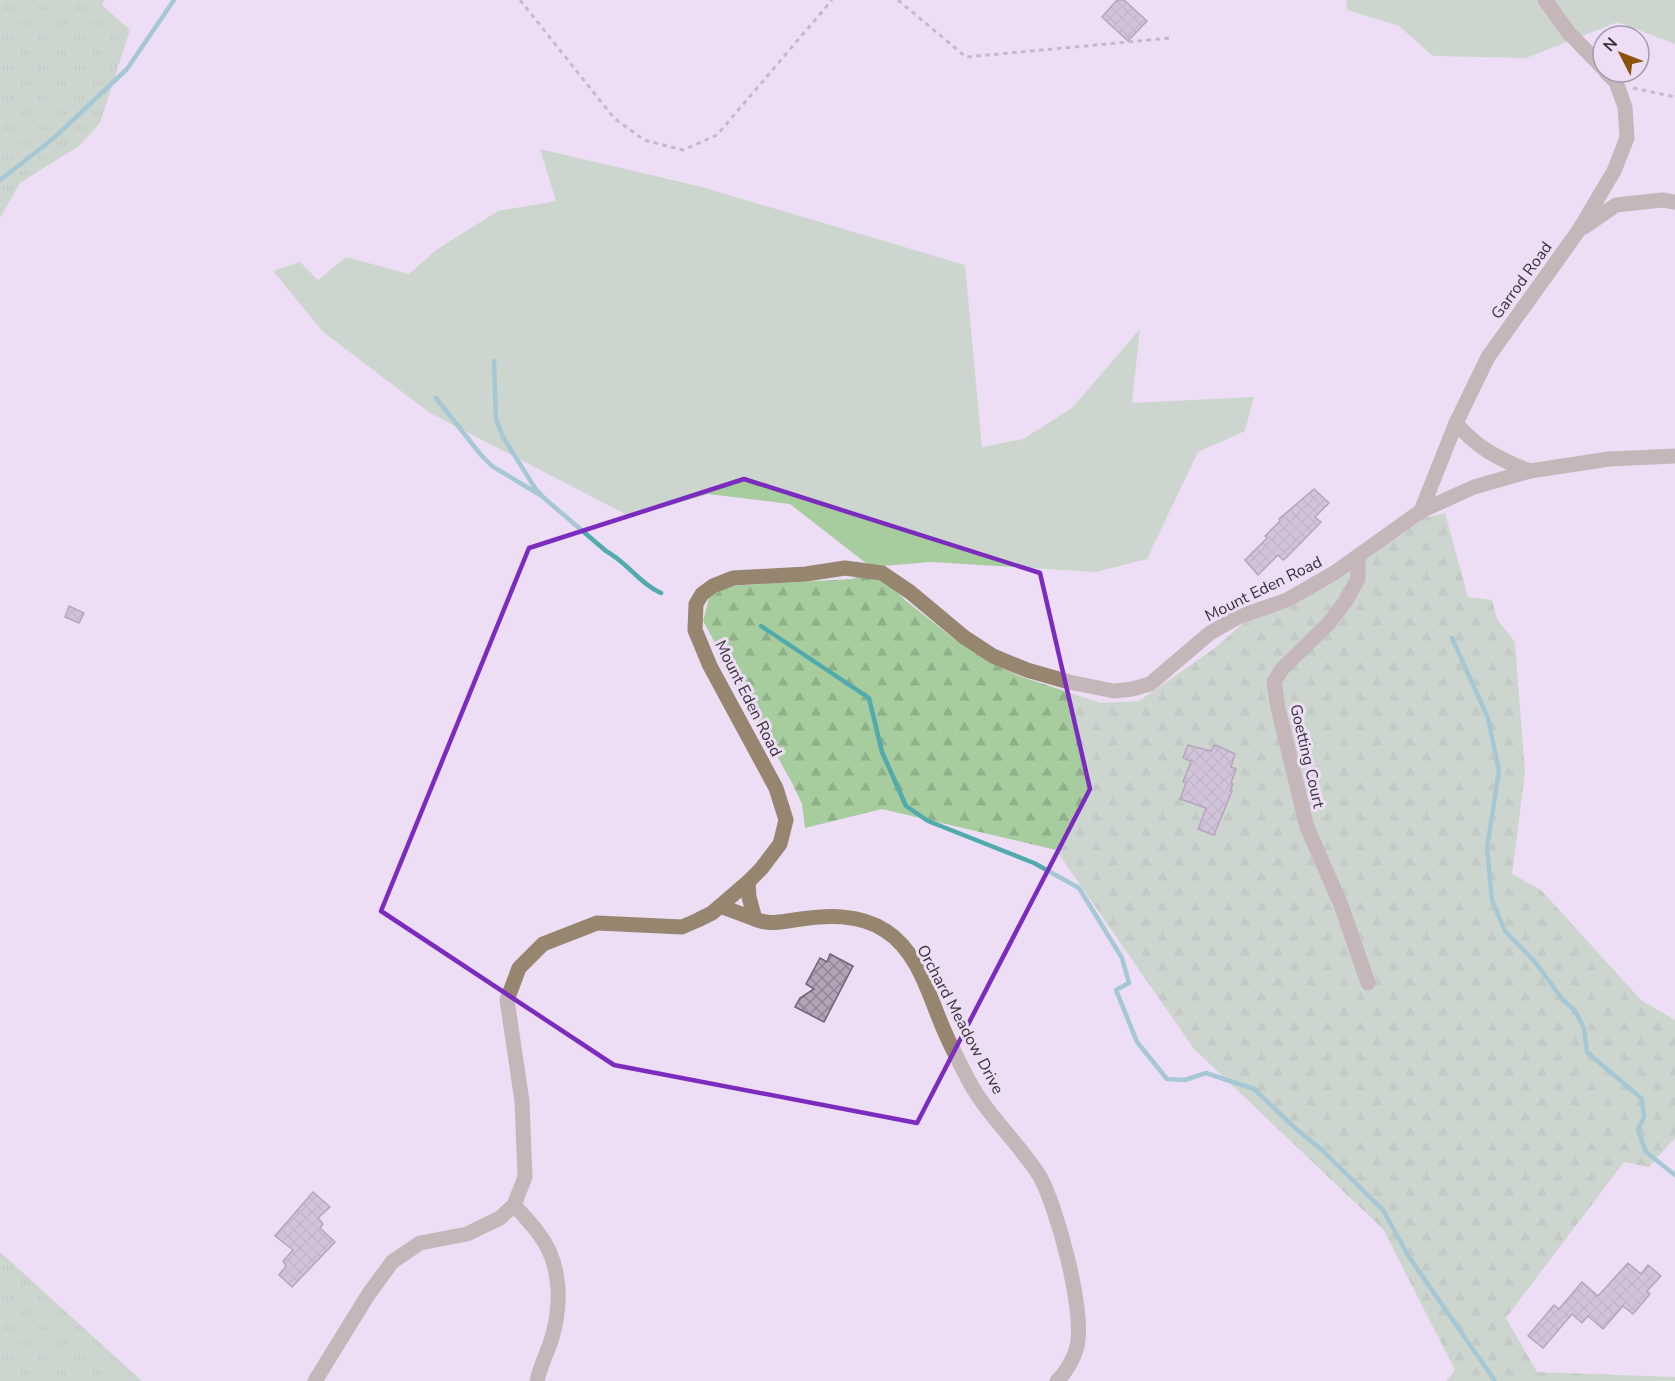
<svg xmlns="http://www.w3.org/2000/svg" width="1675" height="1381" viewBox="0 0 1675 1381" font-family="'Nunito Sans',sans-serif">
	<style>
		.grass { fill: #a7cd9e }
		.forest { fill: url(#forest-firs) }
		.park { fill: url(#park-tufts) }
		.lines { fill: none; stroke-linecap: round; stroke-linejoin: round }
		.stream { stroke: #51aaac; stroke-width: 4.5 }
		.building { fill: url(#building-cross-hatch); stroke: #726174; stroke-width: 1.5 }
		.path { stroke: #968b9b; stroke-width: 3; stroke-dasharray: 4.5 4.5; stroke-linecap: butt }
		.minor { stroke: #96866f; stroke-width: 15 }
		.marked { fill: none; stroke: #7b2cbf; stroke-width: 4.5; stroke-linejoin: round }
		.labels { text-anchor: middle; stroke-width: 6; stroke-linejoin: round; paint-order: stroke }
		.street-label { font-size: 16px; fill: #38323b; stroke: #eddef5 }
	</style>
	<defs>
		<pattern id="forest-firs" width="22" height="20" patternUnits="userSpaceOnUse" patternTransform="scale(1.5)"><rect width="22" height="20" fill="#a7cd9e"/><path d="M5 1l3.5 6h-7zM16 11l3.5 6h-7z" fill="#90b089"/></pattern>
		<pattern id="park-tufts" width="24" height="20" patternUnits="userSpaceOnUse" patternTransform="scale(1.5)"><rect width="24" height="20" fill="#a7cd9e"/><path d="M3 7l-1-3M5 7V3M7 7l1-3M15 17l-1-3M17 17v-4M19 17l1-3" fill="none" stroke="#90b089"/></pattern>
		<pattern id="building-cross-hatch" width="8" height="8" patternUnits="userSpaceOnUse" patternTransform="scale(1.5)"><rect width="8" height="8" fill="#b4a3b7"/><path d="M0 0l8 8M0 8l8-8" fill="none" stroke="#938596"/></pattern>
	</defs>
	<rect width="100%" height="100%" fill="#eddef5"/>
	<g class="grass">
		<polygon points="1346,0 1675,0 1675,44 1618,22 1526,58 1433,56 1399,26 1347,10"/>
		<polygon points="540,149 702,187 965,265 982,447 1023,439 1072,408 1140,329 1132,403 1254,397 1245,431 1198,452 1147,559 1096,572 930,562 871,567 790,504 708,494 631,517 430,413 323,332 273,271 300,262 318,280 346,257 409,274 436,250 498,211 556,201"/>
	</g>
	<polygon class="forest" points="1445,513 1468,597 1492,600 1497,619 1515,642 1525,773 1512,874 1541,890 1641,1000 1675,1020 1675,1138 1649,1167 1624,1162 1506,1318 1537,1372 1675,1377 1675,1381 1446,1381 1455,1370 1383,1229 1194,1049 1056,850 882,809 805,828 802,804 792,783 703,621 709,598 728,586 852,579 875,570 905,600 953,638 996,665 1022,677 1101,703 1139,701 1215,648 1242,624 1288,604 1422,518"/>
	<g class="park">
		<polygon points="0,0 105,0 102,5 130,30 100,123 79,146 20,183 0,218"/>
		<polygon points="0,1252 142,1381 0,1381"/>
	</g>
	<g class="lines">
		<g class="stream">
			<polyline points="0,180 54,138 127,69 174,0"/>
			<path d="M494,361L496,419L503,437L535,488L544,498L606,551C628,563 639,583 661,593"/>
			<polyline points="436,398 481,455 492,466 540,495"/>
			<polyline points="761,626 869,698 882,752 906,806 928,821 1034,863 1079,888 1122,958 1129,983 1116,990 1137,1042 1167,1079 1185,1080 1206,1073 1254,1089 1295,1128 1322,1150 1383,1210 1409,1257 1495,1381"/>
			<polyline points="1452,638 1488,718 1499,771 1487,848 1492,900 1505,931 1535,962 1563,1000 1575,1011 1584,1028 1587,1052 1642,1099 1644,1117 1638,1130 1646,1152 1675,1175"/>
		</g>
	</g>
	<g class="building">
		<polygon points="1117,0 1124,0 1147,21 1128,41 1102,17"/>
		<polygon points="1314,489 1329,503 1315,517 1321,522 1287,557 1283,560 1278,555 1258,575 1245,560 1267,538 1265,536 1280,521 1279,519"/>
		<polygon points="69,606 84,613 79,623 65,617"/>
		<polygon points="1188,745 1211,751 1214,745 1218,746 1235,754 1231,767 1236,769 1231,783 1233,784 1230,791 1232,791 1214,835 1198,829 1206,808 1180,799 1186,783 1183,782 1191,761 1183,758"/>
		<polygon points="830,954 853,966 824,1022 795,1007 800,998 814,989 806,984 820,958 827,962"/>
		<polygon points="313,1192 330,1207 318,1218 323,1224 320,1228 335,1242 292,1287 279,1275 286,1266 283,1261 293,1250 275,1236"/>
		<polygon points="1628,1263 1641,1274 1648,1265 1661,1276 1647,1291 1650,1294 1633,1314 1623,1306 1603,1329 1588,1316 1582,1323 1572,1314 1543,1348 1528,1336 1554,1305 1559,1309 1582,1282 1598,1296"/>
	</g>
	<g class="lines">
		<g class="path">
			<polyline points="520,0 614,118 644,140 683,150 717,135 832,0"/>
			<polyline points="898,0 966,57 1171,38"/>
			<polyline points="1633,88 1675,97"/>
		</g>
		<g class="minor">
			<polyline points="1545,0 1569,33 1603,68"/>
			<polyline points="1584,227 1616,205 1662,200 1675,202"/>
			<path d="M1456,423C1477,448 1500,460 1530,471"/>
			<polyline points="1421,511 1456,423 1488,357 1579,230 1614,171 1627,138 1625,107 1616,82 1606,72"/>
			<polyline points="1358,556 1358,579 1345,602 1329,623 1282,669 1274,682 1278,708 1307,827 1341,905 1368,983"/>
			<path d="M748,882L749,897L755,919C769,925 779,922 794,920C826,915 859,913 886,931C917,951 928,992 941,1023C949,1043 959,1062 969,1081C987,1115 1018,1142 1039,1175C1057,1206 1087,1316 1076,1350C1072,1362 1065,1373 1057,1381"/>
			<polyline points="720,906 755,919"/>
			<path d="M514,1205C523,1215 532,1224 539,1234C562,1264 562,1306 551,1341C546,1355 540,1367 537,1381"/>
			<polyline points="315,1381 368,1295 392,1262 420,1243 467,1234 500,1218 514,1205 525,1177 522,1101 507,1000 519,968 543,944 597,923 682,927 698,920 712,913 748,882 761,869 780,844 786,820 776,788 710,666 695,630 696,604 702,594 713,586 733,578 806,574 845,568 882,573 910,592 964,637 993,656 1027,670 1069,682 1114,691 1132,689 1150,684 1210,633 1238,617 1287,600 1334,573 1421,511 1474,487 1530,471 1609,459 1675,456"/>
		</g>
	</g>
	<path d="M0 0H1675V1381H0ZM744,479L1040,573L1090,789L917,1123L614,1065L381,911L529,548Z" fill="#eddef5" fill-opacity=".55" fill-rule="evenodd"/>
	<path class="marked" d="M744,479L1040,573L1090,789L917,1123L614,1065L381,911L529,548Z"/>
	<g class="labels">
		<g class="street-label">
			<text transform="translate(1521 280) rotate(-54)" y="6">Garrod Road</text>
			<text transform="translate(1263 588) rotate(-26)" y="6">Mount Eden Road</text>
			<text transform="translate(749 698) rotate(63)" y="6">Mount Eden Road</text>
			<text transform="translate(1308 756) rotate(77)" y="6">Goetting Court</text>
			<text transform="translate(961 1019) rotate(62)" y="6">Orchard Meadow Drive</text>
		</g>
	</g>
	<g transform="translate(1621 54) rotate(312)"><circle r="28" fill="#eddef5" stroke="#a599ab" stroke-width="1.5"/>
	<path d="M0-4.5L10 22L0 15L-10 22Z" fill="#8b520a"/>
	<text y="-9" font-size="16" font-weight="bold" text-anchor="middle" fill="#38323b">N</text>
	</g>
</svg>
